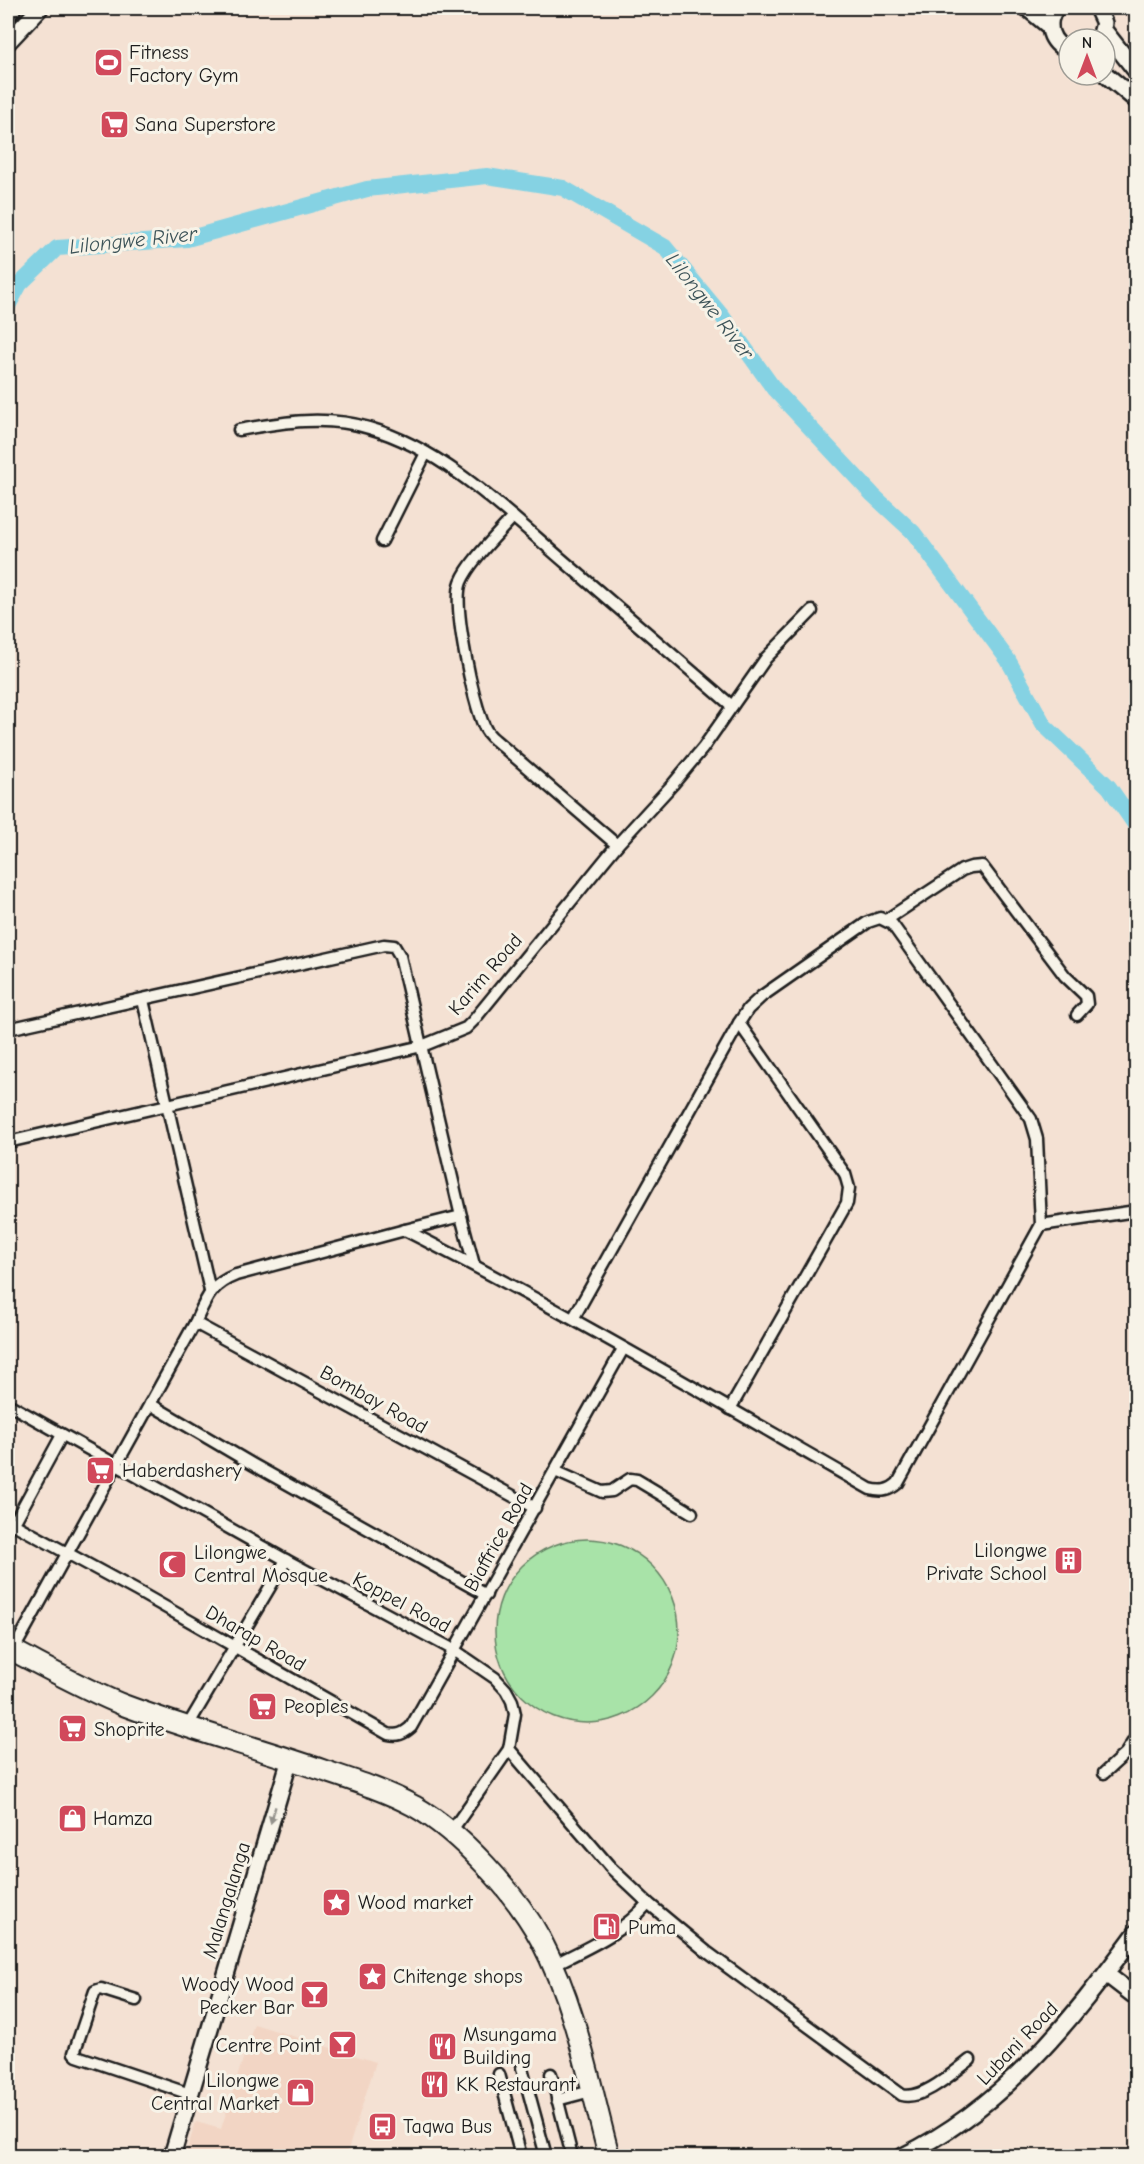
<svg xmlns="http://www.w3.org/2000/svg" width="1144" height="2164" viewBox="0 0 1144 2164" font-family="'Comic Neue',sans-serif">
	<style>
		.built { fill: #f2d5c4 }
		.green { fill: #a8e3a8; stroke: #628062; stroke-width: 1.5 }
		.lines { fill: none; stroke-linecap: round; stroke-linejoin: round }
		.river { stroke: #85d2e3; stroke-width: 16 }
		.street-casing { stroke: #1c1c1c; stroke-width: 15 }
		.secondary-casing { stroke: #1c1c1c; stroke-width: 20 }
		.highway-casing { stroke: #1c1c1c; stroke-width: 24 }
		.street { stroke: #f7f3e8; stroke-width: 10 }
		.secondary { stroke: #f7f3e8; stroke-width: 15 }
		.highway { stroke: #f7f3e8; stroke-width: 20 }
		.oneway { fill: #94928c }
		.labels { text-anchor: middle; stroke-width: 6; stroke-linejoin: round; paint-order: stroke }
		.poi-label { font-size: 20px; fill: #1c1c1c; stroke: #f7f3e8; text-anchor: start }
		.street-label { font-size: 20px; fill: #1c1c1c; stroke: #f7f3e8 }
		.water-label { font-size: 21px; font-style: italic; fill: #3c5358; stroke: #f7f3e8 }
	</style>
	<rect width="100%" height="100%" fill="#f4e1d3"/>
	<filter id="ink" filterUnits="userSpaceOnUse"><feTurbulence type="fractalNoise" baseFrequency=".0167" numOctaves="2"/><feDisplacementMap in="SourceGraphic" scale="12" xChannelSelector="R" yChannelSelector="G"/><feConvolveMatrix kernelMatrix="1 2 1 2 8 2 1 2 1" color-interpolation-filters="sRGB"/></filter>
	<g filter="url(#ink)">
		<polygon class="built" points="254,2024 376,2062 346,2156 185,2156 196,2122 221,2129"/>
		<circle class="green" cx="587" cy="1631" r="92"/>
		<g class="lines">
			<polyline class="river" points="8,306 20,284 57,248 187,239 367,189 487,176 563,188 665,247 722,316 774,389 873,495 913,532 1008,660 1044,725 1109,787 1136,826"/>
			<defs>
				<g id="street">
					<path d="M239,430C282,422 326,415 369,428C444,449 509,514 566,563C621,611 677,658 732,706"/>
					<path d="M513,517C498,534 469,562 461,582C452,605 473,702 484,726C486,731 490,736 495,740L617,845"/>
					<polyline points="382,541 426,453"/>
					<polyline points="886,920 962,870 971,867 982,866 1065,976 1086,996 1087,1004 1077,1015"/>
					<polyline points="143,1000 210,1291"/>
					<polyline points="8,1029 384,945 394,946 400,956 461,1216 474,1265"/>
					<polyline points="8,1142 422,1046 466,1028 473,1021 617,845 673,784 703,748 766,658 812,611"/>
					<polyline points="1041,1225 1136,1211"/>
					<polyline points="405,1230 461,1216"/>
					<polyline points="195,1323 535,1508"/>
					<polyline points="8,1404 286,1560 454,1650 495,1678 506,1690 512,1701 515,1714 509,1749 450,1833"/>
					<polyline points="150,1404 252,1464 486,1595"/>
					<polyline points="730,1409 847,1203 849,1188 845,1174 739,1023"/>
					<polyline points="555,1471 602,1492 612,1491 630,1479 637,1480 692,1513"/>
					<path d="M8,1521L137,1591L388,1734C398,1736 403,1734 411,1727L623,1349"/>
					<polyline points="13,1525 62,1435"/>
					<path d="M13,1651L195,1323C206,1299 210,1285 236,1275L405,1230C563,1310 716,1401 870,1489C881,1492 889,1491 898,1483L1041,1225L1037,1139L1031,1119L892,924L880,918L868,922L762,996L748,1009L739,1023L573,1319"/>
					<polyline points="187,1727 286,1560"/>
					<path d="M509,1749L611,1868L648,1903L707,1952L902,2095C922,2101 954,2072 970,2060"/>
					<polyline points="1104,1773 1126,1753 1136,1737"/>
					<path d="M553,1965C587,1948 623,1933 648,1903"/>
					<polyline points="136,2000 101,1989 95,1991 74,2053 77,2056 190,2094"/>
					<polyline points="522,2068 546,2156"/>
					<polyline points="499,2074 521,2156"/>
					<polyline points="551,2074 572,2156"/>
					<polyline points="557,2100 591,2091"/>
				</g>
				<g id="secondary">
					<polyline points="1027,8 1050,27"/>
					<path d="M1056,8C1044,24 1050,43 1069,51"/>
					<polyline points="1097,8 1104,23 1100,38"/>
					<polyline points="8,14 13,8"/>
					<polyline points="1103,29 1136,71"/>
					<polyline points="8,42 40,8"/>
					<polyline points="1105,74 1136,100"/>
					<polyline points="1106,1974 1136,1997"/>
					<polyline points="172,2156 290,1759"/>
					<path d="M903,2156C1004,2107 1071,2021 1136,1933"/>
				</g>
				<path id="highway" d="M8,1648C47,1668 85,1690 126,1706C191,1730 259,1748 325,1771C355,1781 386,1791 414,1806C460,1832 516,1893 541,1940C576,2006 590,2085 609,2156"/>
			</defs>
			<use href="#street" class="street-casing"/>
			<use href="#secondary" class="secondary-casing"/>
			<use href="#highway" class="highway-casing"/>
			<use href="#street" class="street"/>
			<use href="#secondary" class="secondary"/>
			<use href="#highway" class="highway"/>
		</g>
		<defs><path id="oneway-solid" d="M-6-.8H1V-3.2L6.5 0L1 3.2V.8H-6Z" transform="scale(1.5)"/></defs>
		<use class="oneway" href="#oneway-solid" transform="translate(273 1815) rotate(106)"/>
	</g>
	<defs>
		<symbol id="stadium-square" viewBox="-11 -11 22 22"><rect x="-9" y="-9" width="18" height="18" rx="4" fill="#d1495b" stroke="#f7f3e8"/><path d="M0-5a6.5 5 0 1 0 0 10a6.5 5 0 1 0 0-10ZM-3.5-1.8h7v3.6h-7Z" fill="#fff"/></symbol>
		<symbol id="supermarket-square" viewBox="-11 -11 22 22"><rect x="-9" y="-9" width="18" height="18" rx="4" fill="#d1495b" stroke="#f7f3e8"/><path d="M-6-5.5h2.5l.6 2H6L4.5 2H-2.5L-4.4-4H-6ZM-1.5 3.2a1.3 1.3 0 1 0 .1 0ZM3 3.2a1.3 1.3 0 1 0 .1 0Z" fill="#fff"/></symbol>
		<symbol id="building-square" viewBox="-11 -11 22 22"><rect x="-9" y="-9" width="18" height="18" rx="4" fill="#d1495b" stroke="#f7f3e8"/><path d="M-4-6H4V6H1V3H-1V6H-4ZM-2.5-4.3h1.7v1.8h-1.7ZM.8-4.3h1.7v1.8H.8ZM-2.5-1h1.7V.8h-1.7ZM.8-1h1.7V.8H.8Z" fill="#fff"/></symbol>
		<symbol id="mosque-square" viewBox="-11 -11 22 22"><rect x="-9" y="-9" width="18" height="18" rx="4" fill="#d1495b" stroke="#f7f3e8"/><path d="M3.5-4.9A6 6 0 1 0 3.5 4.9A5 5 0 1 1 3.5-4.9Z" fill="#fff"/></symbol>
		<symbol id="shop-square" viewBox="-11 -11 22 22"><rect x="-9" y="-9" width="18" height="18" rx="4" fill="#d1495b" stroke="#f7f3e8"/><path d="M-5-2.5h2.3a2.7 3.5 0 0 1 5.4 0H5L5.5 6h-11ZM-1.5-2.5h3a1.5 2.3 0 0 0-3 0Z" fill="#fff"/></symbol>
		<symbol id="sight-square" viewBox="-11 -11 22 22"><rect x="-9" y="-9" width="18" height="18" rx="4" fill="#d1495b" stroke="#f7f3e8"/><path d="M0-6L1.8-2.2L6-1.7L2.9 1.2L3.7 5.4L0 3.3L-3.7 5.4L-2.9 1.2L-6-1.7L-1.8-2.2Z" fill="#fff"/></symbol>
		<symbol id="fuel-square" viewBox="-11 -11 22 22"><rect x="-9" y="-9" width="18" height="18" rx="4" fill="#d1495b" stroke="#f7f3e8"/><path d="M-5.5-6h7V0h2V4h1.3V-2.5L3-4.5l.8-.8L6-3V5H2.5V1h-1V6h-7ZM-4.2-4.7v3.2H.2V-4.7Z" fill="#fff"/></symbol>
		<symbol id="bar-square" viewBox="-11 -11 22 22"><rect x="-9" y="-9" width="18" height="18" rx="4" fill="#d1495b" stroke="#f7f3e8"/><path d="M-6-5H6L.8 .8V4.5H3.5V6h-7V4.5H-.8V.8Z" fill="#fff"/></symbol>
		<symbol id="restaurant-square" viewBox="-11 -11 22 22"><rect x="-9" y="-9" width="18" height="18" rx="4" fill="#d1495b" stroke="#f7f3e8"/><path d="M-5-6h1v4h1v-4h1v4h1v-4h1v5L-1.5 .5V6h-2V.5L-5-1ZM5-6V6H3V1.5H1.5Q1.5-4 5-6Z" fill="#fff"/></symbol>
		<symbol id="bus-square" viewBox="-11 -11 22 22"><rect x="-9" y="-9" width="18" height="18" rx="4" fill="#d1495b" stroke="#f7f3e8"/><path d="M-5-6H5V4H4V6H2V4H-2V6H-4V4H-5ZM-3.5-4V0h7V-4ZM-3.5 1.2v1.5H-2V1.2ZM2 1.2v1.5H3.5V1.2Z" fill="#fff"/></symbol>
	</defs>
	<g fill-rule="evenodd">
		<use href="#stadium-square" x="92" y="46" width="33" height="33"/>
		<use href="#supermarket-square" x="98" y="108" width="33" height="33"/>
		<use href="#supermarket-square" x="84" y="1454" width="33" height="33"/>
		<use href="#building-square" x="1052" y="1544" width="33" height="33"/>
		<use href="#mosque-square" x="156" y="1548" width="33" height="33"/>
		<use href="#supermarket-square" x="246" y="1690" width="33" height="33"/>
		<use href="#supermarket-square" x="56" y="1712" width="33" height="33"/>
		<use href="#shop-square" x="56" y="1802" width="33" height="33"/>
		<use href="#sight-square" x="320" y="1886" width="33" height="33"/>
		<use href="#fuel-square" x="590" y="1910" width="33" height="33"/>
		<use href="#sight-square" x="356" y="1960" width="33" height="33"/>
		<use href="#bar-square" x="298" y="1978" width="33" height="33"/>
		<use href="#bar-square" x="326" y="2028" width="33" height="33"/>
		<use href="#restaurant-square" x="426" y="2030" width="33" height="33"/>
		<use href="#restaurant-square" x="418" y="2068" width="33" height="33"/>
		<use href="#shop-square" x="284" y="2076" width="33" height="33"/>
		<use href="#bus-square" x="366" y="2110" width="33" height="33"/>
	</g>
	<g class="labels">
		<g class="poi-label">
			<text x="129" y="59">Fitness<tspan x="129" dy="23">Factory Gym</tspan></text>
			<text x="135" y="131">Sana Superstore</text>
			<text x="122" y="1477">Haberdashery</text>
			<text x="1047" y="1557" text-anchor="end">Lilongwe<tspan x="1047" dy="23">Private School</tspan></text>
			<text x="194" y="1559">Lilongwe<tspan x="194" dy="23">Central Mosque</tspan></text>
			<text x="284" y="1713">Peoples</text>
			<text x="94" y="1736">Shoprite</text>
			<text x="93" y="1825">Hamza</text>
			<text x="358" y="1909">Wood market</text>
			<text x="628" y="1934">Puma</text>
			<text x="393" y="1983">Chitenge shops</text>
			<text x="294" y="1991" text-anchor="end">Woody Wood<tspan x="294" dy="23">Pecker Bar</tspan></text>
			<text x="463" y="2041">Msungama<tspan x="463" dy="23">Building</tspan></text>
			<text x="321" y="2052" text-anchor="end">Centre Point</text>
			<text x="279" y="2087" text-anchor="end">Lilongwe<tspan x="279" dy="23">Central Market</tspan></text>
			<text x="456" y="2091">KK Restaurant</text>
			<text x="403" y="2133">Taqwa Bus</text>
		</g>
		<g class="street-label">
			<text transform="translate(485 974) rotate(-49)" y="7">Karim Road</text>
			<text transform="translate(374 1399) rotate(29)" y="7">Bombay Road</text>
			<text transform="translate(498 1537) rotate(-61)" y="7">Biaffrice Road</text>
			<text transform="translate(402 1602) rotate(28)" y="7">Koppel Road</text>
			<text transform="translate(256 1638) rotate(30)" y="7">Dharap Road</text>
			<text transform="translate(226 1900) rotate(-73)" y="7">Malangalanga</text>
			<text transform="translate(1017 2043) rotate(-46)" y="7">Lubani Road</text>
		</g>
		<g class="water-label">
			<text transform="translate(133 240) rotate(-6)" y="7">Lilongwe River</text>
			<text transform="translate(710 306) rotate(52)" y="7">Lilongwe River</text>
		</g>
	</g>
	<rect width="1144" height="2164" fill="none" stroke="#f7f3e8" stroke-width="30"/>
	<rect x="15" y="15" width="1114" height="2134" fill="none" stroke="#1c1c1c" stroke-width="2" filter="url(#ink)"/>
	<g transform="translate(1087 57)"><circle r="28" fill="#f7f3e8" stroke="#9f9d96" stroke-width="1.5"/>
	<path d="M0-4.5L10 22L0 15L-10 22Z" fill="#d1495b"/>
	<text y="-9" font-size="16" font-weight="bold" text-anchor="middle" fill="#1c1c1c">N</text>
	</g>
</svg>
